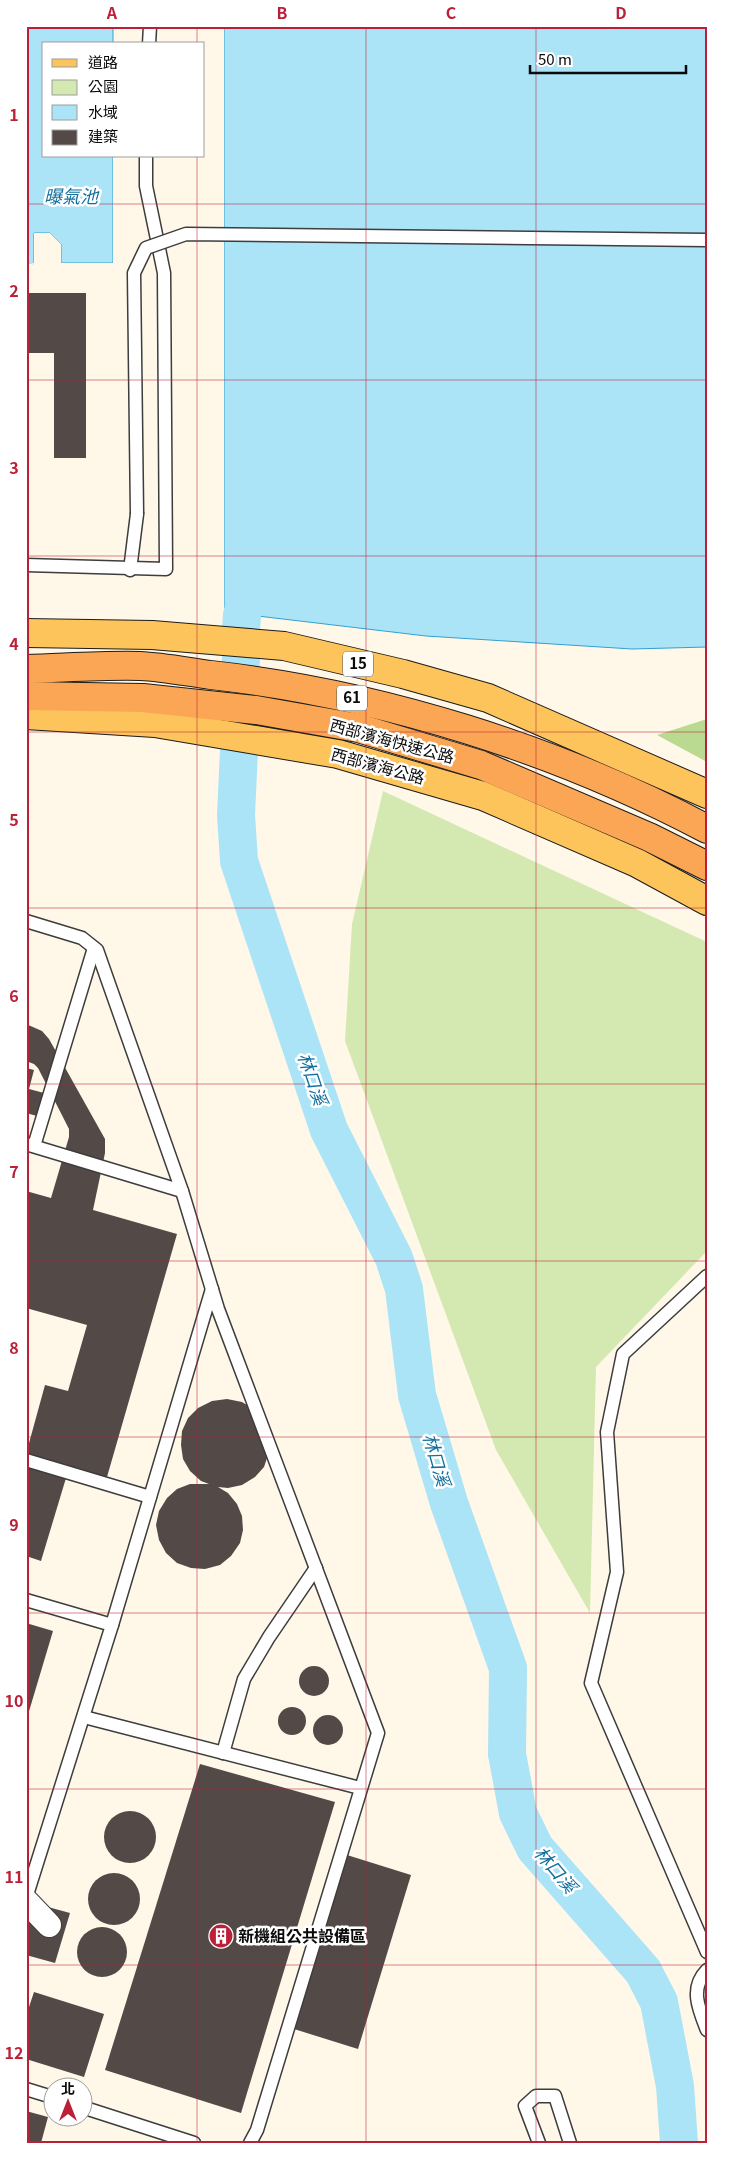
<svg xmlns="http://www.w3.org/2000/svg" width="733" height="2169" viewBox="0 0 733 2169" font-family="Georgia,'Noto Sans TC',serif">
	<style>
		.green { fill: #d4e9b2 }
		.forest { fill: #bada91 }
		.water { fill: #abe3f7; stroke: #31a1d0 }
		.pier { fill: #fff8e8 }
		.lines { fill: none; stroke-linecap: round; stroke-linejoin: round }
		.river { stroke: #abe3f7; stroke-width: 38 }
		.building { fill: #534a47 }
		.service-casing { stroke: #3d3d3d; stroke-width: 15 }
		.minor-casing { stroke: #3d3d3d; stroke-width: 26 }
		.primary-casing { stroke: #1b1b1b; stroke-width: 30 }
		.trunk-casing { stroke: #1b1b1b; stroke-width: 30 }
		.service { stroke: #fff; stroke-width: 12 }
		.minor { stroke: #fff; stroke-width: 24 }
		.primary { stroke: #fcc45b; stroke-width: 28 }
		.trunk { stroke: #faa654; stroke-width: 28 }
		.service-bridge-casing { stroke: #3d3d3d; stroke-width: 15; stroke-linecap: butt }
		.service-bridge { stroke: #fff; stroke-width: 12 }
		.grid { fill: none; stroke: #bc2038; stroke-width: 1; stroke-opacity: 0.55 }
		.labels { text-anchor: middle; stroke-width: 5; stroke-linejoin: round; paint-order: stroke }
		.shield { fill: #fff; stroke: #545454; stroke-width: 1 }
		.shield-label { font-size: 15px; font-weight: bold; fill: #0a0a0a }
		.street-label { font-size: 16px; fill: #0a0a0a; stroke: #fff }
		.poi-label { font-size: 16px; font-weight: bold; fill: #0a0a0a; stroke: #fff; text-anchor: start }
		.water-label { font-size: 18px; font-style: italic; fill: #126f9d; stroke: #fff }
		.neatline { fill: none; stroke: #bc2038; stroke-width: 2 }
		.grid-label { font-size: 16px; text-anchor: middle; font-weight: bold; fill: #bc2038 }
	</style>
	<rect width="100%" height="100%" fill="#fff8e8"/>
	<polygon class="green" points="383,791 707,942 707,1251 596,1367 590,1613 496,1450 345,1041 352,924"/>
	<polygon class="forest" points="707,719 707,762 657,735"/>
	<g class="water">
		<polygon points="26,26 113,26 113,44 44,44 44,156 113,156 113,263 61,263 61,244 50,233 34,233 34,264 26,264"/>
		<polygon points="224,26 707,26 707,647 632,649 426,636 224,612"/>
	</g>
	<g class="pier">
		<polygon points="221,26 224,26 224,612 222,612"/>
		<polygon points="113,156 115,156 115,265 60,266 58,245 49,235 36,235 37,264 26,266 26,264 34,263 34,233 50,233 61,244 61,263 113,263"/>
	</g>
	<g class="lines">
		<g class="river">
			<polyline points="241,630 242,615"/>
			<polyline points="239,725 241,655"/>
			<polyline points="239,750 236,815 239,861 329,1130 394,1258 404,1289 417,1395 449,1503 508,1668 507,1754 518,1813 535,1848 643,1971 659,2002 675,2086 679,2143"/>
		</g>
	</g>
	<g class="building">
		<polygon points="26,293 86,293 86,458 54,458 54,353 26,353"/>
		<polygon points="26,1024 42,1031 49,1039 105,1139 105,1153 93,1210 177,1234 107,1477 26,1454 45,1385 68,1391 87,1325 26,1308 26,1191 51,1198 69,1137 69,1129 38,1068 34,1064 26,1061"/>
		<polygon points="26,1068 34,1070 29,1089 44,1093 37,1116 26,1113"/>
		<polygon points="227,1399 242,1402 255,1410 269,1452 264,1467 255,1477 242,1485 228,1488 218,1487 228,1493 237,1504 242,1516 243,1530 240,1543 231,1556 220,1565 205,1569 191,1568 177,1563 166,1553 159,1540 156,1525 159,1511 167,1498 177,1489 190,1484 209,1484 201,1481 190,1471 183,1459 181,1445 182,1431 188,1418 198,1408 212,1401"/>
		<polygon points="26,1467 66,1478 41,1561 26,1556"/>
		<polygon points="26,1623 53,1631 27,1718 26,1718"/>
		<circle cx="314" cy="1681" r="15"/>
		<circle cx="292" cy="1721" r="14"/>
		<circle cx="328" cy="1730" r="15"/>
		<polygon points="200,1764 335,1802 241,2113 105,2070"/>
		<circle cx="130" cy="1837" r="26"/>
		<polygon points="347,1855 411,1875 358,2049 294,2029"/>
		<circle cx="114" cy="1899" r="26"/>
		<polygon points="26,1901 70,1913 55,1963 26,1955"/>
		<circle cx="102" cy="1952" r="25"/>
		<polygon points="34,1992 104,2014 84,2077 26,2059 26,2016"/>
		<polygon points="26,2111 48,2117 41,2143 26,2143"/>
	</g>
	<g class="lines">
		<defs>
			<g id="service">
				<polyline points="149,44 150,26"/>
				<polyline points="26,565 166,569 164,273 146,186 146,156"/>
				<polyline points="130,570 137,514"/>
				<polyline points="26,921 82,938 97,950 182,1191 218,1309 378,1733 257,2130 250,2143"/>
				<polyline points="26,1144 182,1191"/>
				<polyline points="34,1146 94,948"/>
				<polyline points="707,1276 623,1354 607,1432 617,1572 591,1683 707,1952"/>
				<polyline points="26,1460 150,1497"/>
				<polyline points="26,1600 112,1625 26,1898"/>
				<polyline points="112,1625 212,1289"/>
				<polyline points="84,1717 360,1788"/>
				<polyline points="223,1753 244,1679 269,1637 316,1568"/>
				<path d="M707,1970C689,1988 699,2010 707,2030"/>
				<polyline points="26,2089 52,2097"/>
				<polyline points="82,2107 194,2143"/>
				<polyline points="539,2143 525,2106 536,2096 555,2096 570,2143"/>
			</g>
			<polyline id="minor" points="26,1901 49,1925"/>
			<g id="primary">
				<polyline points="26,633 152,635 284,646 403,674 488,698 707,794"/>
				<polyline points="26,715 155,723 338,754 483,796 637,863 707,901"/>
			</g>
			<g id="trunk">
				<path d="M26,669C64,668 102,665 140,666C163,667 188,672 211,675C381,694 556,749 707,829"/>
				<polyline points="26,696 143,698 256,710 358,728 481,765 649,837 707,866"/>
			</g>
		</defs>
		<use href="#service" class="service-casing"/>
		<use href="#minor" class="minor-casing"/>
		<use href="#primary" class="primary-casing"/>
		<use href="#trunk" class="trunk-casing"/>
		<use href="#service" class="service"/>
		<use href="#minor" class="minor"/>
		<use href="#primary" class="primary"/>
		<use href="#trunk" class="trunk"/>
		<defs>
			<polyline id="service-bridge" points="137,514 134,273 146,248 186,234 707,240"/>
		</defs>
		<use href="#service-bridge" class="service-bridge-casing"/>
		<use href="#service-bridge" class="service-bridge"/>
	</g>
	<path class="grid" d="M197,26V44M366,26V2143M536,26V2143M197,156V2143M26,204H707M26,380H707M26,556H707M26,732H707M26,908H707M26,1084H707M26,1261H707M26,1437H707M26,1613H707M26,1789H707M26,1965H707"/>
	<defs>
		<symbol id="building-disc" viewBox="-11 -11 22 22"><circle r="9.5" fill="#bc2038" stroke="#fff"/><path d="M-4-6H4V6H1V3H-1V6H-4ZM-2.5-4.3h1.7v1.8h-1.7ZM.8-4.3h1.7v1.8H.8ZM-2.5-1h1.7V.8h-1.7ZM.8-1h1.7V.8H.8Z" fill="#fff"/></symbol>
	</defs>
	<g fill-rule="evenodd">
		<use href="#building-disc" x="207" y="1922" width="28" height="28"/>
	</g>
	<g class="labels">
		<g class="shield">
			<rect x="343" y="651.5" width="30" height="25" rx="4"/>
			<rect x="337" y="685.5" width="30" height="25" rx="4"/>
		</g>
		<g class="shield-label">
			<text x="358" y="669">15</text>
			<text x="352" y="703">61</text>
		</g>
		<g class="street-label">
			<text transform="translate(392 741) rotate(15)" y="6">西部濱海快速公路</text>
			<text transform="translate(378 766) rotate(15)" y="6">西部濱海公路</text>
		</g>
		<g class="poi-label">
			<text x="238" y="1942">新機組公共設備區</text>
		</g>
		<g class="water-label">
			<text x="71" y="203">曝氣池</text>
			<text transform="translate(312 1079) rotate(71)" y="6">林口溪</text>
			<text transform="translate(436 1460) rotate(74)" y="6">林口溪</text>
			<text transform="translate(555 1870) rotate(50)" y="6">林口溪</text>
		</g>
	</g>
	<rect width="733" height="2169" fill="none" stroke="#ffffff" stroke-width="55"/>
	<rect x="42" y="42" width="162" height="115" fill="#ffffff" stroke="#9d9d9d"/>
	<rect x="52" y="59" width="25" height="8" fill="#fcc45b" stroke="#9d9d9d"/>
	<text x="88" y="68" font-size="15" fill="#0a0a0a">道路</text>
	<rect x="52" y="80" width="25" height="15" fill="#d4e9b2" stroke="#9d9d9d"/>
	<text x="88" y="92" font-size="15" fill="#0a0a0a">公園</text>
	<rect x="52" y="105" width="25" height="15" fill="#abe3f7" stroke="#9d9d9d"/>
	<text x="88" y="118" font-size="15" fill="#0a0a0a">水域</text>
	<rect x="52" y="130" width="25" height="15" fill="#534a47" stroke="#9d9d9d"/>
	<text x="88" y="142" font-size="15" fill="#0a0a0a">建築</text>
	<g transform="translate(68 2102)"><circle r="24" fill="#ffffff" stroke="#9d9d9d"/>
	<path d="M0-4L9 19L0 12L-9 19Z" fill="#bc2038"/>
	<text y="-8" font-size="14" font-weight="bold" text-anchor="middle" fill="#0a0a0a">北</text>
	</g>
	<path d="M530 65v8h156v-8" fill="none" stroke="#0a0a0a" stroke-width="2.5"/>
	<text x="538" y="65" font-size="15" fill="#0a0a0a" stroke="#ffffff" stroke-width="4" paint-order="stroke">50 m</text>
	<rect x="28" y="28" width="678" height="2114" class="neatline"/>
	<g class="grid-label">
		<text x="112" y="19">A</text>
		<text x="282" y="19">B</text>
		<text x="451" y="19">C</text>
		<text x="621" y="19">D</text>
		<text x="14" y="121">1</text>
		<text x="14" y="297">2</text>
		<text x="14" y="474">3</text>
		<text x="14" y="650">4</text>
		<text x="14" y="826">5</text>
		<text x="14" y="1002">6</text>
		<text x="14" y="1178">7</text>
		<text x="14" y="1354">8</text>
		<text x="14" y="1531">9</text>
		<text x="14" y="1707">10</text>
		<text x="14" y="1883">11</text>
		<text x="14" y="2059">12</text>
	</g>
</svg>
